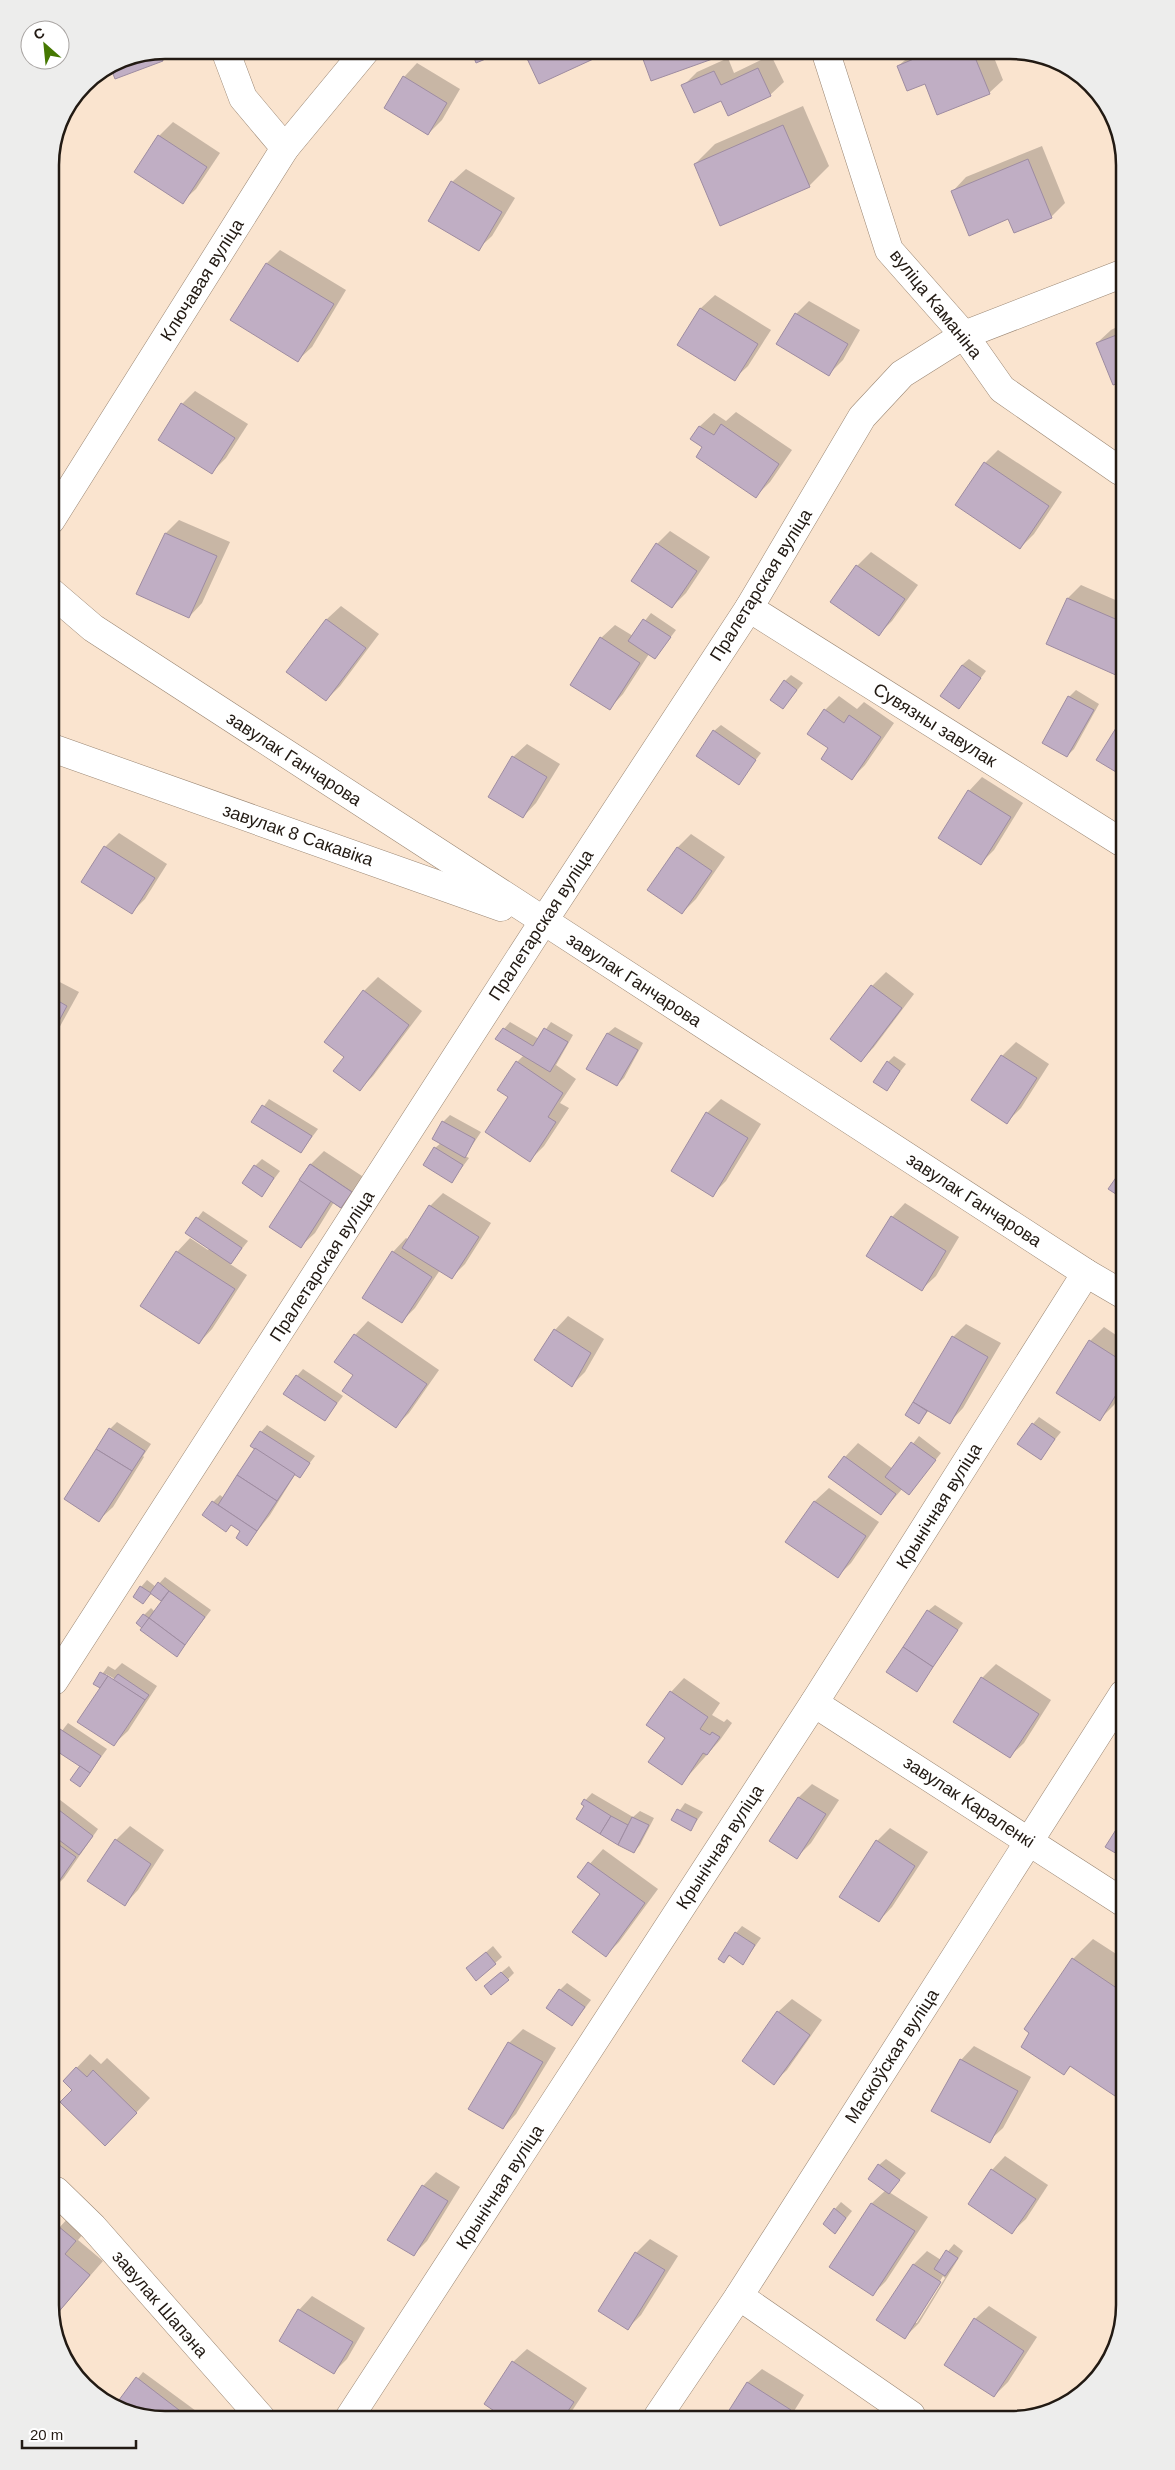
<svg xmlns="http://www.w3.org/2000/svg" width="1175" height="2470" viewBox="0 0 1175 2470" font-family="Helvetica,sans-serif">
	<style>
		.shadow { fill: #0003; fill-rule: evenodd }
		.building { fill: #c0aec4; stroke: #9e8ca1 }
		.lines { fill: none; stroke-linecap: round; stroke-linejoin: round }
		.minor-casing { stroke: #9b8774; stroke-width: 29 }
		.minor { stroke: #fff; stroke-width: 28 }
		.labels { text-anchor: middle; stroke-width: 4; stroke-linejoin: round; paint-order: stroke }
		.street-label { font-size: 18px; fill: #221a13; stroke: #fff }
		.rim { fill: none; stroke: #221a13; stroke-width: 2.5 }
	</style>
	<rect width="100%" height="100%" fill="#fae4cf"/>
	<g class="shadow">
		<polygon points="165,50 172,50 162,60 116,78 111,65 121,59"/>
		<polygon points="643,50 723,50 718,56 651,80"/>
		<polygon points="917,50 991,50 1003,80 989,93 926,83 898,66"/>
		<polygon points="771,55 784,82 770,95 683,86 697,72 728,58 734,73"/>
		<polygon points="417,63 460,89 442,120 428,134 404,77"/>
		<polygon points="803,106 829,166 809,186 695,164 715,144"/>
		<polygon points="173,122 220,153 196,189 182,202 136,172 159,136"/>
		<polygon points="1042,146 1065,203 1051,217 1009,218 953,191 966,177"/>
		<polygon points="466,169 515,198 492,236 478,249 452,182"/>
		<polygon points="280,250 346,290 312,347 298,360 267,263"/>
		<polygon points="715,295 771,330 748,366 734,379 679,345 701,308"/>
		<polygon points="809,301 860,330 843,360 829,374 796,314"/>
		<polygon points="1119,326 1120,381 1097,343 1111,330"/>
		<polygon points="195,391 248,424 226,458 212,472 182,404"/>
		<polygon points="736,412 792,450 770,482 756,496 704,447 692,439 700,426 714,413 726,421"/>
		<polygon points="998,450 1062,492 1034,534 1020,548 985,463"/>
		<polygon points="179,520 230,542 202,603 189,617 166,533"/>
		<polygon points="670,531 710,557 686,593 672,607 657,544"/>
		<polygon points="871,552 918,585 892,621 878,635 857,566"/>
		<polygon points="1081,585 1120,602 1120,672 1118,674 1048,643 1068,598"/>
		<polygon points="341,606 379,634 340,686 326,700 288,672 327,619"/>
		<polygon points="651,613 676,630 655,658 649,654 623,694 610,708 601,638 615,625 633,636"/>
		<polygon points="969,659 986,671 959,707 962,665"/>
		<polygon points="791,675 803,683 783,708 785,681"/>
		<polygon points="1076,690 1099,704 1074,749 1067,756 1069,697"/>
		<polygon points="839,696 857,709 864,702 894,723 865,765 852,778 830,748 825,710"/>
		<polygon points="721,725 761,753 738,783 714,731"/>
		<polygon points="527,744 560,764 536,803 523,817 513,757"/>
		<polygon points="982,777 1023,803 994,850 981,863 969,791"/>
		<polygon points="119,833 167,864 145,899 131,913 105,847"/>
		<polygon points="691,834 725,857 696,899 682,913 648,890 678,847"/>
		<polygon points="886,972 914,994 874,1047 861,1061 872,986"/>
		<polygon points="378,977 422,1011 373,1076 360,1089 346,1057 364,991"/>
		<polygon points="52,978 79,992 53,1039"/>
		<polygon points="510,1022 539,1039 551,1022 573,1035 556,1065 576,1079 560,1103 569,1108 544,1146 530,1160 510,1097 517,1062 524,1055 504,1029"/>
		<polygon points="615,1027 643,1043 624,1078 617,1085 588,1069 608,1033"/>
		<polygon points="1016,1042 1049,1064 1021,1108 1007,1122 1002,1056"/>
		<polygon points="894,1056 906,1064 887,1089 888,1062"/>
		<polygon points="269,1099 318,1129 301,1152 253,1122"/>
		<polygon points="721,1099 761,1124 726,1181 712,1195 707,1113"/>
		<polygon points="450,1115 481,1132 465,1156 469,1158 452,1181 435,1148 441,1143 443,1122"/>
		<polygon points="324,1151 365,1178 355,1193 341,1207 334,1202 315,1233 301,1246 311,1164"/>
		<polygon points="262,1159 280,1171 262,1195 255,1166"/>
		<polygon points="443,1193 491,1223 465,1264 451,1278 440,1270 415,1308 402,1321 393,1252 406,1238 409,1240 430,1206"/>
		<polygon points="905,1203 959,1237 936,1276 922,1289 892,1217"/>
		<polygon points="203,1211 248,1241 230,1264 247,1275 212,1329 199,1343 177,1252 190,1238 208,1250 210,1248 187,1232"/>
		<polygon points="568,1316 604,1339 585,1372 571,1386 555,1330"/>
		<polygon points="368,1321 439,1370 409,1413 396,1426 355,1375 355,1335"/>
		<polygon points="966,1324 1001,1343 963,1408 950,1422 929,1410 919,1423 914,1403 953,1337"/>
		<polygon points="1104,1327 1122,1339 1122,1391 1114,1405 1100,1419 1090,1341"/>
		<polygon points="303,1369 343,1396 325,1419 297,1376"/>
		<polygon points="1039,1417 1061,1432 1040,1458 1033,1424"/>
		<polygon points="117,1422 151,1444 143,1456 144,1457 113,1507 99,1520 65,1499 110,1429"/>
		<polygon points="267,1425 315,1456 300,1476 296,1473 270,1515 247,1544 242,1531 232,1524 226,1530 213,1502 220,1495 224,1498 256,1448 261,1432"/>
		<polygon points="919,1436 941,1453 909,1493 903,1488 881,1513 845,1457 858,1443 893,1469"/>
		<polygon points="829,1488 879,1522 851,1563 837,1577 787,1542 815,1501"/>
		<polygon points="165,1577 211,1610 177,1655 144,1615 151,1608 155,1612 163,1600 152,1593 143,1602 141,1587 147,1580 156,1587"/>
		<polygon points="935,1605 963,1623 916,1690 928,1611"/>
		<path d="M122,1663L157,1686L128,1731L114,1744L101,1688L95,1684L108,1666L115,1670ZM106,1674L115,1679V1682L105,1676Z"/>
		<polygon points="996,1664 1051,1700 1024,1743 1010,1756 982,1678"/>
		<polygon points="684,1678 720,1703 712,1715 724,1722 727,1719 732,1723 720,1740 682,1783 667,1738 648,1725 671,1692"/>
		<polygon points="68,1723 107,1749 80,1786 81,1766 55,1748 55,1740"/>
		<polygon points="812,1784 839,1800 811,1843 797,1857 799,1797"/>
		<polygon points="592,1793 633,1817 640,1811 654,1818 640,1845 634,1852 582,1804"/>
		<polygon points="55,1796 98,1829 64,1878 55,1887"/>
		<polygon points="685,1803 703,1812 691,1829 673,1820"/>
		<polygon points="130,1826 164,1850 138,1890 125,1904 116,1840"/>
		<polygon points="890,1828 928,1852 892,1907 879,1921 877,1841"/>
		<polygon points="603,1849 658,1889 619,1942 606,1955 602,1894 579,1876"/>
		<polygon points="742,1926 761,1938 743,1963 731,1955 724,1961 736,1933"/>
		<polygon points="1093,1939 1124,1959 1124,2100 1072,2065 1064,2074 1026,2029 1073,1959"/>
		<polygon points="493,1946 502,1957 477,1979 468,1968"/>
		<polygon points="509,1966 514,1973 508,1979 492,1980"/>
		<polygon points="567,1983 591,2000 572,2025 560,1990"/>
		<polygon points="792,1999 822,2020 787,2070 773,2083 778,2012"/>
		<polygon points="523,2029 556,2048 516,2114 503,2128 470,2108 509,2043"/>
		<polygon points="974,2046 1031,2077 1003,2128 989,2141 961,2060"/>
		<polygon points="90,2054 101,2064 107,2058 150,2098 119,2131 64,2081"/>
		<polygon points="56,2096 59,2100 56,2104"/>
		<polygon points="1005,2156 1048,2185 1026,2219 1012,2232 992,2170"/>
		<polygon points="886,2159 906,2173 889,2192 928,2217 886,2281 873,2294 831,2267 872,2203 886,2190 879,2165"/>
		<polygon points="436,2172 460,2187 427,2241 413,2255 423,2186"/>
		<polygon points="841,2202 852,2211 835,2233 835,2209"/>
		<polygon points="73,2213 89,2227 78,2240 103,2261 56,2315 56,2231"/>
		<polygon points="650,2239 678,2256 641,2315 628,2328 600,2311 636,2253"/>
		<path d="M954,2244L963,2251L919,2323L905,2337L913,2265L927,2251L941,2260ZM943,2276L945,2278L917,2323H914Z"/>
		<polygon points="312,2296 365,2328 347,2359 334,2372 299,2310"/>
		<polygon points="989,2306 1037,2337 1008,2382 994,2396 975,2319"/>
		<polygon points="527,2349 587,2388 568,2417 506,2417 485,2404 513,2362"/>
		<polygon points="762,2369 804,2395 791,2416 728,2415 748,2382"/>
		<polygon points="143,2372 207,2419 157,2420 117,2405"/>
	</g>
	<g class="building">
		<polygon points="471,50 507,50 476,63"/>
		<polygon points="523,50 600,50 602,55 539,84"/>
		<polygon points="643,50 716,50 718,57 651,81 640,51"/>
		<polygon points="884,50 905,50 887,57"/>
		<polygon points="935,50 972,50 990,94 937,115 925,84 907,91 897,66"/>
		<polygon points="159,51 163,61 115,79 110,66 121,59"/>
		<polygon points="758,68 771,96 728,116 721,101 694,113 681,85 714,71 721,85"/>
		<polygon points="403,76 447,103 428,135 384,108"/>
		<polygon points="783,125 810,187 720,226 694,164"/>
		<polygon points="158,135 207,167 183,204 134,172"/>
		<polygon points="1028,159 1052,218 1014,233 1008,219 969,236 951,191"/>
		<polygon points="451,181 502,212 479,251 428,221"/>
		<polygon points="266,263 334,304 298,362 230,320"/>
		<polygon points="700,308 758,344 735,381 677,345"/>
		<polygon points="795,313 848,344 829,376 776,344"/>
		<polygon points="1119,334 1120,383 1113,385 1096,343"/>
		<polygon points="181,403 235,438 212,474 158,440"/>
		<polygon points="721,424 779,464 756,498 696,457 702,447 690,439 699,426 714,435"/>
		<polygon points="984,462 1049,506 1020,549 955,505"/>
		<polygon points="165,533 217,556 189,618 136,594"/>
		<polygon points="656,543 697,571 672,608 631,581"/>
		<polygon points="856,565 905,599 879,636 830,602"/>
		<polygon points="1067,598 1120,621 1120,671 1118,676 1046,644"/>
		<polygon points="326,619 366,648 326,701 286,672"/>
		<polygon points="643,619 671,637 655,659 628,641"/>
		<polygon points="600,637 640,663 610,710 570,685"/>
		<polygon points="962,665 981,678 959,709 940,696"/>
		<polygon points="784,680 797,690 783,709 770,700"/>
		<polygon points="1068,696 1094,710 1067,757 1042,743"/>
		<polygon points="824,709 844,723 849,715 881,737 852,780 821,759 828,748 807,734"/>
		<polygon points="1121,720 1121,775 1096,760"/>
		<polygon points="713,730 756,760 739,785 696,756"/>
		<polygon points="512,756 547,777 523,818 488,797"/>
		<polygon points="968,790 1011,817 981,865 938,838"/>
		<polygon points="104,846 155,878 132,914 81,882"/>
		<polygon points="677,847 712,871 682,914 647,890"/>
		<polygon points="871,985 902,1008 861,1062 830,1039"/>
		<polygon points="363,990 409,1025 360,1091 333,1071 344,1057 324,1042"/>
		<polygon points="53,998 67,1006 53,1032"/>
		<polygon points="503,1028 533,1046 544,1028 568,1042 550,1072 495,1039"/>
		<polygon points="607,1033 638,1050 617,1086 586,1069"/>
		<polygon points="1001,1055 1037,1078 1007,1124 971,1100"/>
		<polygon points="516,1061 563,1093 548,1117 556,1122 530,1162 485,1132 508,1097 497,1090"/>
		<polygon points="887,1061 900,1071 887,1091 873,1082"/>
		<polygon points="262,1105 312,1136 301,1153 251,1122"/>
		<polygon points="706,1112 748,1138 713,1197 671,1171"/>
		<polygon points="442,1121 475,1139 465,1158 432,1139"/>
		<polygon points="434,1147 463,1165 452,1183 423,1165"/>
		<polygon points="310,1164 352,1192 341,1208 331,1201 301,1248 269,1227"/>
		<polygon points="310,1164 352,1192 341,1208 299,1180"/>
		<polygon points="254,1165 274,1178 262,1197 242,1183"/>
		<polygon points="1122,1169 1122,1198 1108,1189"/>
		<polygon points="429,1205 479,1237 452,1279 402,1248"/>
		<polygon points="891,1216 946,1251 922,1291 866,1256"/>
		<polygon points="196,1217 242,1248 231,1264 185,1233"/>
		<polygon points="176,1251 235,1289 199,1344 140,1306"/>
		<polygon points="392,1251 432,1277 402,1323 362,1298"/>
		<polygon points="554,1329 591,1353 572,1387 534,1360"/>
		<polygon points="354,1334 427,1384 396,1428 342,1391 353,1375 334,1362"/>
		<polygon points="952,1336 988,1357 950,1424 913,1402"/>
		<polygon points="1089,1340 1122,1361 1122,1385 1100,1421 1056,1393"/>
		<polygon points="296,1375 337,1403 325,1421 283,1394"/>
		<polygon points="913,1402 927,1411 919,1424 905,1415"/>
		<polygon points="1032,1423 1055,1439 1041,1460 1017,1444"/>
		<polygon points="109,1428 145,1451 132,1471 96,1449"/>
		<polygon points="260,1431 310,1463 300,1478 250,1446"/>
		<polygon points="911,1442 936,1460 909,1495 885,1477"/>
		<polygon points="255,1448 295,1474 277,1501 237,1475"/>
		<polygon points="96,1449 132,1471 99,1522 64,1499"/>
		<polygon points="844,1456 896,1494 881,1515 828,1477"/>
		<polygon points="237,1475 277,1501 257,1531 218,1505"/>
		<polygon points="212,1501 257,1531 247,1546 236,1538 240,1531 231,1525 226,1532 202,1515"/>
		<polygon points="814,1501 866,1536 838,1578 785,1542"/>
		<polygon points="158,1582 169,1591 161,1601 150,1593"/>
		<polygon points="140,1586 151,1593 143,1604 133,1597"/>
		<polygon points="169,1591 205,1617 185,1645 149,1618"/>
		<polygon points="927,1610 958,1630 933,1667 903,1647"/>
		<polygon points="143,1614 149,1618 142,1628 136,1623"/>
		<polygon points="149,1618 185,1645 177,1657 140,1630"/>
		<polygon points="903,1647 933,1667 917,1692 886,1672"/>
		<polygon points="100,1672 108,1676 100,1688 93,1684"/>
		<polygon points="118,1674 149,1695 145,1700 113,1680"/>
		<polygon points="108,1676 145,1700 114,1746 77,1722"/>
		<polygon points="981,1677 1039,1714 1010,1758 953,1722"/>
		<polygon points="670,1691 708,1717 700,1729 710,1735 712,1732 720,1737 707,1755 703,1753 682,1785 648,1762 665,1738 646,1725"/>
		<polygon points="60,1729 101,1756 90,1773 55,1750 55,1738"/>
		<polygon points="80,1766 90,1773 80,1787 70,1780"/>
		<polygon points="798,1797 826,1814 797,1859 769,1841"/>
		<polygon points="584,1799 611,1816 600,1834 576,1819 584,1806 581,1804"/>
		<polygon points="55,1807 93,1836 79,1855 55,1837"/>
		<polygon points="677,1809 697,1819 691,1831 671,1820"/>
		<polygon points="611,1816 628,1825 618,1845 600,1834"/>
		<polygon points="632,1817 649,1825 634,1853 618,1845"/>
		<polygon points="1124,1817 1124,1858 1105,1847"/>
		<polygon points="115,1839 151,1864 125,1906 87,1881"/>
		<polygon points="876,1840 915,1866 879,1922 839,1897"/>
		<polygon points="55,1842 76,1857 55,1887"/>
		<polygon points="588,1862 645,1903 606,1957 572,1932 600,1894 577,1877"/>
		<polygon points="735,1932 755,1945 743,1965 729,1955 724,1963 718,1959"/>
		<polygon points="486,1952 496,1964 476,1981 466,1968"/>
		<polygon points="1072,1958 1124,1993 1124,2102 1070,2066 1064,2075 1021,2047 1029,2033 1024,2029"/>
		<polygon points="501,1972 509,1980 491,1995 484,1986"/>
		<polygon points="559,1989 585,2007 572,2026 546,2008"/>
		<polygon points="777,2011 810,2035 774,2085 742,2061"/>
		<polygon points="508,2042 543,2062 503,2129 468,2109"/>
		<polygon points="960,2059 1018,2091 990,2143 931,2111"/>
		<polygon points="76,2067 87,2077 93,2070 137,2113 105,2146 60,2102 72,2090 63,2081"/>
		<polygon points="878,2164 900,2180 889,2194 868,2179"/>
		<polygon points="991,2169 1036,2199 1012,2234 968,2204"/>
		<polygon points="422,2185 448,2201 414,2256 387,2240"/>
		<polygon points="871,2203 915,2231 873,2296 829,2267"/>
		<polygon points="834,2208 846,2218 835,2234 823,2224"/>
		<polygon points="58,2226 76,2241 65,2254 90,2275 56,2315 56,2229"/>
		<polygon points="946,2250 958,2258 945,2276 934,2269"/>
		<polygon points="635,2252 665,2270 628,2330 598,2311"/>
		<polygon points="913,2264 941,2282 905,2339 876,2320"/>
		<polygon points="298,2309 353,2342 334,2374 279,2341"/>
		<polygon points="974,2318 1024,2351 994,2397 944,2365"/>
		<polygon points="512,2361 574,2402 564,2417 503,2417 484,2404"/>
		<polygon points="136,2377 192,2420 157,2420 116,2404"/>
		<polygon points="747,2382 791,2410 787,2416 726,2415"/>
	</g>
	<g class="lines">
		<defs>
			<g id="minor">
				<polyline points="225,50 243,98 285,148"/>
				<polyline points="825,50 889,250 964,335 1002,389 1120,471"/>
				<polyline points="51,520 285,148 366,50"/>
				<polyline points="51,592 93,628 1086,1273 1122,1294"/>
				<polyline points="749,608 1121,842"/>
				<polyline points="52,748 501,907"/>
				<polyline points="54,1681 543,922 749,608 862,417 902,374 964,335 1119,275"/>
				<polyline points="814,1703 1124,1903"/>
				<polyline points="56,2191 93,2227 262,2419"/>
				<polyline points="739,2296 911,2415"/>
				<polyline points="658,2416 739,2296 1123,1694"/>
				<polyline points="349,2418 814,1703 1086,1273"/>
			</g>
		</defs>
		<use href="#minor" class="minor-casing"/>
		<use href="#minor" class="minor"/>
	</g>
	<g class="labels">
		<g class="street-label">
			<text transform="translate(202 280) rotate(-58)" y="6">Ключавая вуліца</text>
			<text transform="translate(936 304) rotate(51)" y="6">вуліца Каманіна</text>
			<text transform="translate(761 585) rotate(-58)" y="6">Пралетарская вуліца</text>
			<text transform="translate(935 725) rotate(32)" y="6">Сувязны завулак</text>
			<text transform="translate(294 759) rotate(33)" y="6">завулак Ганчарова</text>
			<text transform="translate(298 835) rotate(19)" y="6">завулак 8 Сакавіка</text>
			<text transform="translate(541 925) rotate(-57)" y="6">Пралетарская вуліца</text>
			<text transform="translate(634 980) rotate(33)" y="6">завулак Ганчарова</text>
			<text transform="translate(974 1200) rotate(33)" y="6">завулак Ганчарова</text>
			<text transform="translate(322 1266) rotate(-57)" y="6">Пралетарская вуліца</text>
			<text transform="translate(939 1506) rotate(-58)" y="6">Крынічная вуліца</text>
			<text transform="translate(969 1802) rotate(33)" y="6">завулак Караленкі</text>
			<text transform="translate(720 1847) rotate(-57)" y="6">Крынічная вуліца</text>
			<text transform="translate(892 2056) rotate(-57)" y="6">Маскоўская вуліца</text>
			<text transform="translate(500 2187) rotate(-57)" y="6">Крынічная вуліца</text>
			<text transform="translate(160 2304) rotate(49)" y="6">завулак Шапэна</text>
		</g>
	</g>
	<path d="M0 0H1175V2470H0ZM165 59H1010A106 106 0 0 1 1116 165V2305A106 106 0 0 1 1010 2411H165A106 106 0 0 1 59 2305V165A106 106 0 0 1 165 59Z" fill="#ededec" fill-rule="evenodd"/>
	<path class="rim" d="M165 59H1010A106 106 0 0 1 1116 165V2305A106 106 0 0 1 1010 2411H165A106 106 0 0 1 59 2305V165A106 106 0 0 1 165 59Z"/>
	<g transform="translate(45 45) rotate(333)"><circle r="24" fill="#ffffff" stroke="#a7a3a1"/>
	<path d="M0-4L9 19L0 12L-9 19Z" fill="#457801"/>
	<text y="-8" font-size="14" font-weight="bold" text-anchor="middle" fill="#221a13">С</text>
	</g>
	<path d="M22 2440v8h114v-8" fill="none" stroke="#221a13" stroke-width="2.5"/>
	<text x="30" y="2440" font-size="15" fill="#221a13" stroke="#ffffff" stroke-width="4" paint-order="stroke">20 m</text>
</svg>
